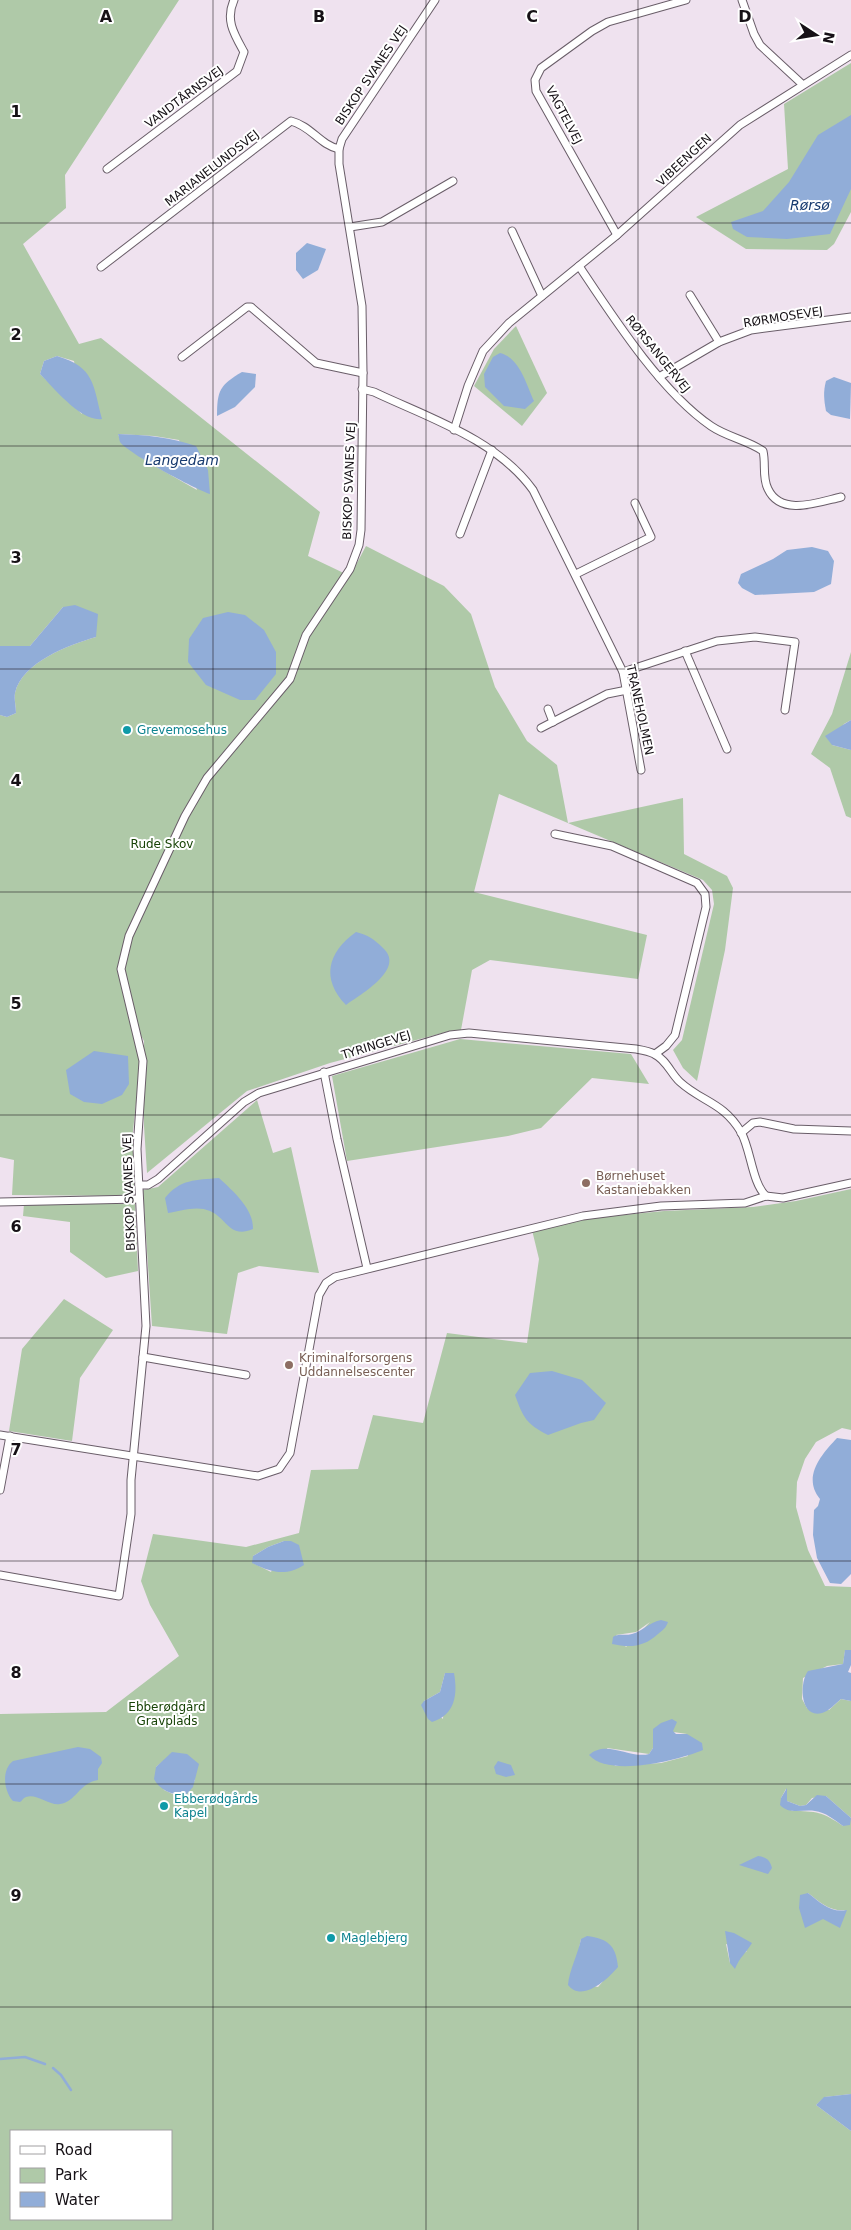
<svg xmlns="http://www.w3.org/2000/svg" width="851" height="2230" viewBox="0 0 851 2230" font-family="'DejaVu Sans',sans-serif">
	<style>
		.green { fill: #afc9a8; fill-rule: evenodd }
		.water { fill: #91add8 }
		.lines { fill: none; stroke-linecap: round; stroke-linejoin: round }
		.stream { stroke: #91add8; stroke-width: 2.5 }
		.street-casing { stroke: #695d68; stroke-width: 9 }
		.street { stroke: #fff; stroke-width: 7 }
		.grid { fill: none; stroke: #161116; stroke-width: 1; stroke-opacity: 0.55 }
		.culture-dot { fill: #0f9aa8; stroke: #fff; stroke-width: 2 }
		.education-dot { fill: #8d6e63; stroke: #fff; stroke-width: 2 }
		.labels { text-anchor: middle; stroke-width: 4; stroke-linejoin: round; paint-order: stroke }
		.street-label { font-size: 12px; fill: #161116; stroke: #fff }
		.culture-label { font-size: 12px; fill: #0d838f; stroke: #fff; text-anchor: start }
		.park-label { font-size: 12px; fill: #174306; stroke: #fff }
		.education-label { font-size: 12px; fill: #785e54; stroke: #fff; text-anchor: start }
		.water-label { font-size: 14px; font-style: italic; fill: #173a6f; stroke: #fff }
		.grid-label { font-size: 16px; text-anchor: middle; font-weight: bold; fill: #161116; stroke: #fff; stroke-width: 4; stroke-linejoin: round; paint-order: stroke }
	</style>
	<rect width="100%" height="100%" fill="#efe2ef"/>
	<g class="green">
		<path d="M0,0H179L65,175L66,208L23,244L79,344L101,338L320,512L308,556L350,576L366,546L444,586L471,614L495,687L527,741L557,765L568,823L683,798L684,854L727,876L733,888L725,950L697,1081L683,1068L673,1050L682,1040L714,904L712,890L703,880L499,794L474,892L647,935L638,979L490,960L472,970L461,1030L450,1031L330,1063L247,1091L147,1173L144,1126V1041L132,1019L140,1065L133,1131L134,1187L127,1196L12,1195L14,1160L0,1157V715L7,717L16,713C16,707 14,699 15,693C22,662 69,645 96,637L63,607L30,646H0ZM57,356L74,361L82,414L40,374L44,361ZM118,434L154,436L179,440L197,490L146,461L121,442Z"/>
		<polygon points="851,63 851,212 834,244 827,250 746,249 696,217 788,169 784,104"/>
		<polygon points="516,326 547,393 522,426 474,386 494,349"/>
		<polygon points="851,652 851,720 844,724 832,745 851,750 851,818 846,816 830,768 811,754 832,714"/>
		<polygon points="460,1039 631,1054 649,1084 592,1078 541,1128 508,1136 347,1161 332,1076"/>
		<polygon points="257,1100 273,1153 291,1147 319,1273 259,1266 238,1273 227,1334 152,1326 143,1190 158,1187"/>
		<path d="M851,1189V1430L842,1428L816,1442L805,1459L797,1482L796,1507L808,1550L825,1586L851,1587V1650L845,1651L843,1664L827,1666L803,1678L802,1699L807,1708L829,1710L841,1699L851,1701V2094L825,2097L816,2105L851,2131V2230H0V1714L106,1712L179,1656L150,1605L141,1581L153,1534L246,1547L299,1533L311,1470L358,1469L373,1415L423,1423L447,1333L527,1343L539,1259L532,1230L593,1218L664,1211L753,1207L796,1201ZM284,1541L271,1572L253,1563V1556L268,1547ZM650,1622L626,1647L616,1635L636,1632ZM445,1673L443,1719L424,1701L440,1692ZM653,1729L687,1734L688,1756L661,1763L615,1766L607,1748L649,1754L653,1748ZM163,1761L195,1777V1780L186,1795L177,1796L164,1790L156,1767ZM786,1789L787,1801L800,1806L806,1805L812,1798L826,1796L851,1818L843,1826C823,1812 816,1811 792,1811L781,1798ZM808,1893C821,1903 830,1912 847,1910L815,1921L805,1927ZM581,1939L604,1980L598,1987L569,1980L577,1958ZM726,1944L747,1951L730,1963ZM11,2131H171V2219H11Z"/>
		<polygon points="24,1204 135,1204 138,1271 106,1278 70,1252 70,1222 23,1216"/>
		<polygon points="64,1299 113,1330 80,1378 72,1441 9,1431 22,1349"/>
	</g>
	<g class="water">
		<polygon points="851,115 851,189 830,234 787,239 747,237 733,229 731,222 763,211 789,182 818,135"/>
		<polygon points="307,243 326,249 318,270 303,279 296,270 296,253"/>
		<path d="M500,353C520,358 526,384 534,401L525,409L504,406L485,387L484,374L493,357Z"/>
		<path d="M57,356C95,367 93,385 102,419C81,422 54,388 40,374L44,361Z"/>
		<path d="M242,372L256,374L255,387L235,407L217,416C217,390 220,385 242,372Z"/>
		<path d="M834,377L851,383L850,419L831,415L826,411C824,400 823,392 826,381Z"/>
		<path d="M118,434C145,435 170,437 196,446L208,470L210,494C195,489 129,454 120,442C119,439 119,437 118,434Z"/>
		<polygon points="812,547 828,551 834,561 831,584 814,592 755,595 742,588 738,583 741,574 773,559 787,550"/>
		<path d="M75,605L98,614L96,637C69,645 22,662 15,693C14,699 16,707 16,713L7,717L0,715V646H30L63,607Z"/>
		<polygon points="228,612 245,615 264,630 276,652 276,674 255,700 240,700 206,685 188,662 189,639 203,618"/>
		<polygon points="851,720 851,750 832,745 825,736"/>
		<path d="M356,932C368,935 374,939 383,948C406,969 361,994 346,1005C321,979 327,953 356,932Z"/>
		<polygon points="94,1051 128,1056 129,1084 122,1095 102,1104 84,1102 70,1094 66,1070"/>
		<path d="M219,1178C233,1191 254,1209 253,1229C229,1239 227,1218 210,1211C197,1205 181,1211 168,1213L165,1198C180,1179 196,1180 219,1178Z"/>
		<path d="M552,1371L582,1380L606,1403L594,1420L581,1423L548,1435C526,1424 523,1417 515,1395L530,1373Z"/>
		<path d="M837,1438L851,1440V1574L841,1584L830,1583L817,1558L813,1535L814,1510L818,1506L820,1499C802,1477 821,1455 837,1438Z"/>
		<path d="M284,1541H291L299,1545L304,1565C285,1577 271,1572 252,1563L253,1556L268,1547Z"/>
		<path d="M661,1620L668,1622C666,1628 663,1630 658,1634C644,1647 630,1648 612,1644L613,1637C618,1633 625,1636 632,1634C643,1631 648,1623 661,1620Z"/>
		<path d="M845,1650H851V1665L848,1672L851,1673V1701L841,1699C835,1704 829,1711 822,1713C800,1719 799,1683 808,1671L843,1664Z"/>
		<path d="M445,1673H454C458,1695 455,1715 432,1722L428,1719L421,1705L424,1701L440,1692Z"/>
		<path d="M672,1719L677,1722L673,1731L676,1734H687L702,1743L703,1750C679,1760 609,1778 589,1755C606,1739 630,1759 649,1754L653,1748V1729L661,1723Z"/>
		<path d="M78,1747L90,1749L101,1757L102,1763L98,1769V1780C79,1783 76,1802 60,1804C50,1806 36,1793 26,1797C23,1798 22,1801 20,1802L13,1801C4,1792 1,1770 13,1761Z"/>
		<path d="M172,1752L187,1754L199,1764L193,1787L186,1795C174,1796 159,1790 154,1779L156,1767Z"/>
		<polygon points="498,1761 511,1765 515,1775 506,1777 496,1774 494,1767"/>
		<path d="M787,1788V1801L800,1806L806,1805L817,1795L826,1796L851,1818L850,1825L843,1826C835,1820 825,1812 815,1811C803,1809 789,1815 780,1805L781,1798Z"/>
		<path d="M758,1856C766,1857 770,1860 772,1868L768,1874L739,1865Z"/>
		<path d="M808,1893C821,1903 830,1913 847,1910L840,1928L823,1919L805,1928L799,1908L800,1895Z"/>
		<path d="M725,1931L734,1933L752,1943C746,1953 739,1958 735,1969L730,1963Z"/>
		<path d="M587,1936C608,1939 616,1945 618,1967C608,1979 582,2003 568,1985C569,1971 578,1954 581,1939Z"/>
		<polygon points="851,2094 851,2131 816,2105 824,2097"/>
	</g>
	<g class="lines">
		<g class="stream">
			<polyline points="0,2059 25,2057 45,2064"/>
			<polyline points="53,2068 61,2075 71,2090"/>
		</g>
		<defs>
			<g id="street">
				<polyline points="742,0 754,34 760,45 802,84"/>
				<path d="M107,169L237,71L244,52C234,34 225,20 234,0"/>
				<polyline points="350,227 382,222 453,181"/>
				<polyline points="512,231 542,296"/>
				<polyline points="617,235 536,91 535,80 541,68 592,31 608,22 686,0"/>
				<path d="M579,266C613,317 661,392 711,426C727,437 747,440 763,451C766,463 762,478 768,489C781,517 819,502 841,497"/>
				<path d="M101,267L291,121C311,126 320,145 339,149"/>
				<polyline points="690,295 719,342"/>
				<polyline points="182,357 247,307 251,307 316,363 363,373"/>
				<polyline points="659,377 719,342 751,330 851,317"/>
				<path d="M362,389L374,392C429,418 496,439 533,490L623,672L641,770"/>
				<polyline points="454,430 468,386 483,351 509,323 617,235 740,125 851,55"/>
				<polyline points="460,534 492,450"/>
				<polyline points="576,574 651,537 635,503"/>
				<polyline points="685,651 727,749"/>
				<polyline points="623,672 717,641 755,637 795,642 785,710"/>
				<polyline points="548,709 553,722"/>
				<polyline points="541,728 607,694 627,690"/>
				<polyline points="555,834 612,846 697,883 705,894 706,907 675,1035 666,1046 655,1054"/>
				<polyline points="324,1072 337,1139 367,1268"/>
				<polyline points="741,1133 753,1123 760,1122 794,1129 851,1131"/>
				<path d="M139,1185H148L158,1179L244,1102L259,1093L450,1035L469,1033L636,1049C642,1050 649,1051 654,1054C666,1059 671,1074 680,1082C702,1102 723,1102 741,1132C751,1150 752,1183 766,1196"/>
				<polyline points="0,1202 139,1199"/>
				<polyline points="143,1357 246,1375"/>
				<polyline points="0,1435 258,1476 279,1469 290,1453 319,1295 326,1283 335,1277 583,1216 661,1206 745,1203 766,1196 783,1198 851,1183"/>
				<polyline points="0,1490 10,1436"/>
				<polyline points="0,1575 119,1596 131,1514 131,1480 146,1326 137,1149 143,1061 121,969 129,936 185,816 207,778 290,679 306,635 350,569 359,545 361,530 363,373 362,306 339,164 339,149 342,139 435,0"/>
			</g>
		</defs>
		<use href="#street" class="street-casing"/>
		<use href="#street" class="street"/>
	</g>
	<path class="grid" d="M213,0V2230M426,0V2230M638,0V2230M0,223H851M0,446H851M0,669H851M0,892H851M0,1115H851M0,1338H851M0,1561H851M0,1784H851M0,2007H851"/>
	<g class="culture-dot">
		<circle cx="127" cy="730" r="5"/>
		<circle cx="164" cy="1806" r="5"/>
		<circle cx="331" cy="1938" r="5"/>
	</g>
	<g class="education-dot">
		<circle cx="586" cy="1183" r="5"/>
		<circle cx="289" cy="1365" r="5"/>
	</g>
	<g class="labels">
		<g class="street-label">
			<text transform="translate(371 75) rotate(-56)" y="4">BISKOP SVANES VEJ</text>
			<text transform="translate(184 97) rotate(-37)" y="4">VANDTÅRNSVEJ</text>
			<text transform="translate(564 115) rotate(62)" y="4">VAGTELVEJ</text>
			<text transform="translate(684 160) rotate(-43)" y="4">VIBEENGEN</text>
			<text transform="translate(212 168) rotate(-38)" y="4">MARIANELUNDSVEJ</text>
			<text transform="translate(783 317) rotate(-9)" y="4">RØRMOSEVEJ</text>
			<text transform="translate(658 354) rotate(51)" y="4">RØRSANGERVEJ</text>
			<text transform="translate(349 481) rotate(-88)" y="4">BISKOP SVANES VEJ</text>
			<text transform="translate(640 710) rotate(78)" y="4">TRANEHOLMEN</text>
			<text transform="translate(376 1045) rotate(-17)" y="4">TYRINGEVEJ</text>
			<text transform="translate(129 1192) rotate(-92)" y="4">BISKOP SVANES VEJ</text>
		</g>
		<g class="culture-label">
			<text x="137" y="734">Grevemosehus</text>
			<text x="174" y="1803">Ebberødgårds<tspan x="174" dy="14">Kapel</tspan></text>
			<text x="341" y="1942">Maglebjerg</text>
		</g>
		<g class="park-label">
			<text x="162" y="848">Rude Skov</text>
			<text x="167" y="1711">Ebberødgård<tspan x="167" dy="14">Gravplads</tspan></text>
		</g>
		<g class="education-label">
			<text x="596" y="1180">Børnehuset<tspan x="596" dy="14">Kastaniebakken</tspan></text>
			<text x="299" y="1362">Kriminalforsorgens<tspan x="299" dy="14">Uddannelsescenter</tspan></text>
		</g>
		<g class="water-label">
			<text x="810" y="210">Rørsø</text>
			<text x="182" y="465">Langedam</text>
		</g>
	</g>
	<g class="grid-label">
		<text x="106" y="22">A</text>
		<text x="319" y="22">B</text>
		<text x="532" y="22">C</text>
		<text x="745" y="22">D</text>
		<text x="16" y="117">1</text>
		<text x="16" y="340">2</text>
		<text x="16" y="563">3</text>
		<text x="16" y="786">4</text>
		<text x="16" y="1009">5</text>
		<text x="16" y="1232">6</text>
		<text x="16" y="1455">7</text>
		<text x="16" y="1678">8</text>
		<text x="16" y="1901">9</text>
	</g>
	<rect x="10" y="2130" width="162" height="90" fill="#ffffff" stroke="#a2a0a2"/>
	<rect x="20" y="2146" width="25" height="8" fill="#ffffff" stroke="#a2a0a2"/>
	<text x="55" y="2155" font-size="15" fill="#161116">Road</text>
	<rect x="20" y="2168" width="25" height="15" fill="#afc9a8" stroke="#a2a0a2"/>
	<text x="55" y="2180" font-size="15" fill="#161116">Park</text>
	<rect x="20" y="2192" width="25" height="15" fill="#91add8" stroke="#a2a0a2"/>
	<text x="55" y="2205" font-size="15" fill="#161116">Water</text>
	<g transform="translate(816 35) rotate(102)" stroke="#ffffff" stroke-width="4" paint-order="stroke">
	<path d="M0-4L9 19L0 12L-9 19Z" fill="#161116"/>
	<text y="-8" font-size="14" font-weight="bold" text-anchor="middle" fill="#161116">N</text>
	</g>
</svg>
